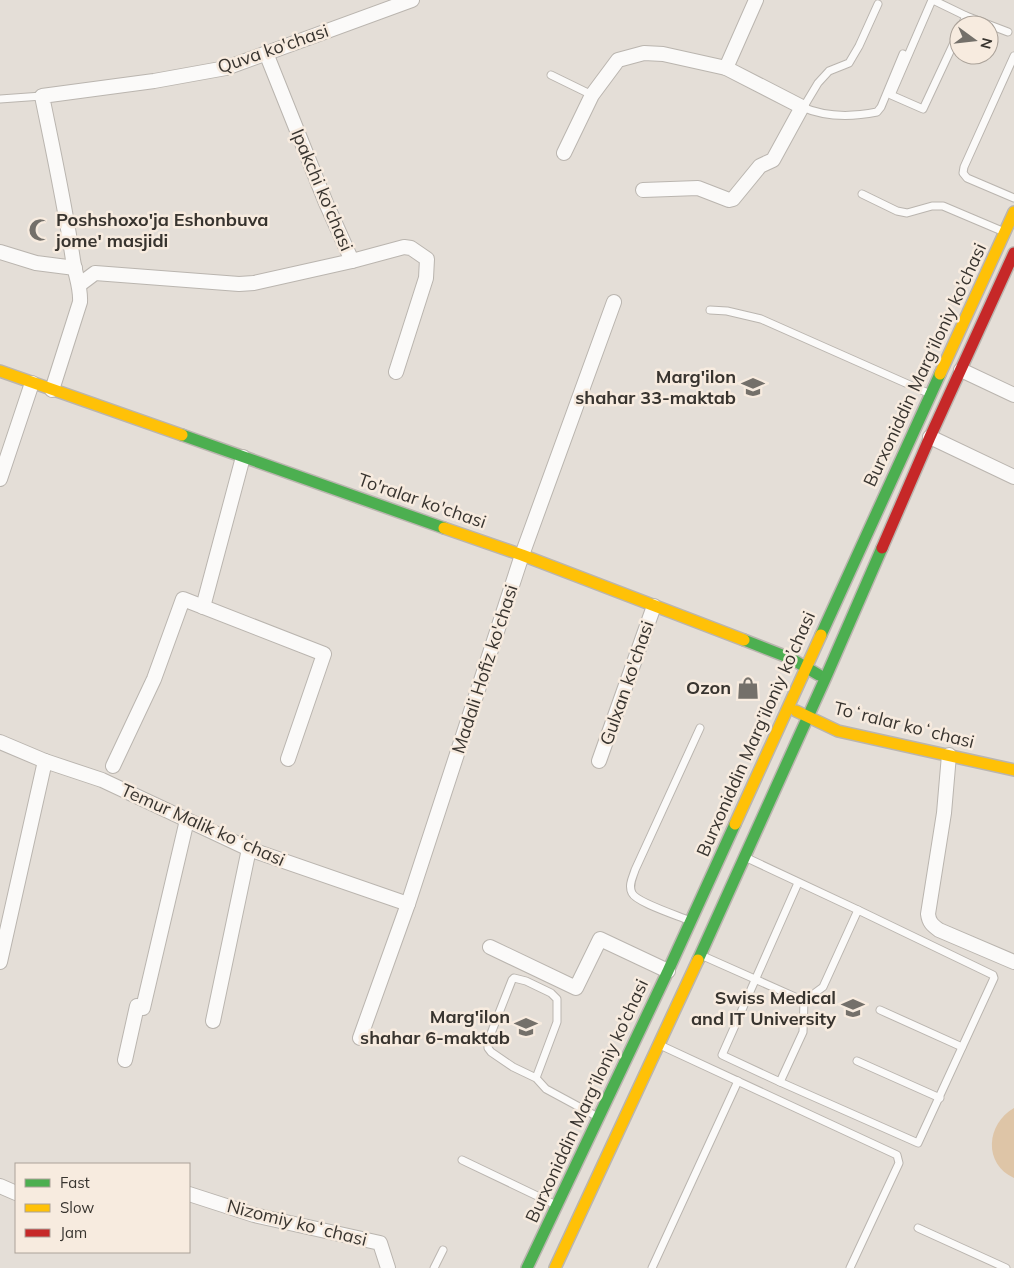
<svg xmlns="http://www.w3.org/2000/svg" width="1014" height="1268" viewBox="0 0 1014 1268" font-family="Mulish,sans-serif">
	<style>
		.green { fill: #dec5a7 }
		.lines { fill: none; stroke-linecap: round; stroke-linejoin: round }
		.lane-casing { stroke: #bab5af; stroke-width: 9 }
		.street-casing { stroke: #bab5af; stroke-width: 16 }
		.fast-casing { stroke: #bab5af; stroke-width: 14 }
		.slow-casing { stroke: #bab5af; stroke-width: 14 }
		.jam-casing { stroke: #bab5af; stroke-width: 14 }
		.lane { stroke: #fbfaf9; stroke-width: 7 }
		.street { stroke: #fbfaf9; stroke-width: 14 }
		.fast { stroke: #4caf50; stroke-width: 11 }
		.slow { stroke: #ffc107; stroke-width: 11 }
		.jam { stroke: #c62828; stroke-width: 11 }
		.labels { text-anchor: middle; stroke-width: 5; stroke-linejoin: round; paint-order: stroke }
		.street-label { font-size: 18px; fill: #38342f; stroke: #f7ebdf }
		.poi-label { font-size: 18px; font-weight: bold; fill: #38342f; stroke: #f7ebdf; text-anchor: end }
	</style>
	<rect width="100%" height="100%" fill="#e4ded7"/>
	<path class="green" d="M1014,1108V1178C983,1164 986,1124 1014,1108Z"/>
	<g class="lines">
		<defs>
			<g id="lane">
				<polyline points="932,0 891,95 923,109 959,32"/>
				<polyline points="933,0 966,16 962,25"/>
				<polyline points="966,16 1008,32"/>
				<polyline points="1014,56 964,167 963,173 967,178 1014,198"/>
				<polyline points="551,75 592,95"/>
				<polyline points="0,99 42,96"/>
				<path d="M802,107C825,117 852,117 877,112L881,107L903,54"/>
				<polyline points="803,108 818,83 829,71 849,63 859,46 878,4"/>
				<polyline points="862,194 897,211 907,213 932,206 943,206 1002,231"/>
				<polyline points="710,310 727,311 761,319 928,393"/>
				<polyline points="747,858 858,910"/>
				<path d="M688,920C676,915 636,902 632,893C628,885 633,877 635,870L700,728"/>
				<polyline points="703,956 804,1001 823,987 858,910 993,975 994,978 918,1143 780,1082 803,1032 804,1001"/>
				<polyline points="880,1010 962,1047"/>
				<polyline points="662,1046 897,1155 899,1163 850,1268"/>
				<polyline points="857,1061 940,1098"/>
				<polyline points="536,1078 557,1022 557,999 551,993 526,981 514,978 512,980 488,1041 488,1048 491,1052 513,1067 536,1078 546,1089 596,1116"/>
				<polyline points="780,1082 722,1055 798,883"/>
				<polyline points="462,1160 554,1204"/>
				<polyline points="918,1228 1006,1268"/>
				<polyline points="434,1268 443,1250"/>
				<polyline points="652,1268 738,1081"/>
			</g>
			<g id="street">
				<polyline points="726,68 756,0"/>
				<polyline points="564,153 592,95 618,60 644,53 663,54 726,68 802,107 773,160 760,166 733,199 729,200 698,188 643,190"/>
				<polyline points="0,252 36,263 75,268"/>
				<polyline points="352,261 404,247 411,248 427,259 426,278 396,372"/>
				<polyline points="79,285 95,273 239,284 254,283 352,261 326,203 266,53"/>
				<polyline points="961,370 1014,395"/>
				<path d="M52,390L80,302C81,287 75,274 73,260C65,205 53,150 42,96L154,81L226,68L412,0"/>
				<polyline points="930,437 1014,477"/>
				<polyline points="0,479 32,383"/>
				<polyline points="203,607 243,457"/>
				<polyline points="0,742 45,761 102,780 249,849 408,904"/>
				<path d="M949,755L944,813L928,914C929,922 932,925 939,930L1014,962"/>
				<polyline points="599,761 654,606"/>
				<polyline points="113,766 154,679 183,599 324,654 288,759"/>
				<polyline points="490,947 576,988 600,939 668,971"/>
				<polyline points="0,962 45,761"/>
				<polyline points="213,1021 249,849"/>
				<polyline points="360,1038 408,904 522,555 614,302"/>
				<polyline points="125,1060 137,1006 143,1008 187,820"/>
				<polyline points="0,1186 16,1193"/>
				<polyline points="189,1194 254,1215 380,1243 388,1268"/>
			</g>
			<g id="fast">
				<polyline points="182,435 444,528"/>
				<polyline points="821,635 940,374"/>
				<polyline points="744,640 790,658 819,675"/>
				<polyline points="698,960 825,679 882,548"/>
				<polyline points="527,1268 668,971 735,824"/>
			</g>
			<g id="slow">
				<polyline points="0,371 182,435"/>
				<polyline points="940,374 1014,212"/>
				<polyline points="444,528 522,555 744,640"/>
				<polyline points="796,711 838,731 1014,770"/>
				<polyline points="735,824 821,635"/>
				<polyline points="555,1268 698,960"/>
			</g>
			<polyline id="jam" points="882,548 930,437 1014,253"/>
		</defs>
		<use href="#lane" class="lane-casing"/>
		<use href="#street" class="street-casing"/>
		<use href="#fast" class="fast-casing"/>
		<use href="#slow" class="slow-casing"/>
		<use href="#jam" class="jam-casing"/>
		<use href="#lane" class="lane"/>
		<use href="#street" class="street"/>
		<use href="#fast" class="fast"/>
		<use href="#slow" class="slow"/>
		<use href="#jam" class="jam"/>
	</g>
	<defs>
		<symbol id="mosque-bare" viewBox="-9 -9 18 18"><path d="M3.5-4.9A6 6 0 1 0 3.5 4.9A5 5 0 1 1 3.5-4.9Z" fill="#74706a" stroke="#f7ebdf" stroke-width="2.5" paint-order="stroke"/></symbol>
		<symbol id="school-bare" viewBox="-9 -9 18 18"><path d="M0-5L7-2L0 1L-7-2ZM-4 1L0 2.5L4 1V4Q0 6-4 4Z" fill="#74706a" stroke="#f7ebdf" stroke-width="2.5" paint-order="stroke"/></symbol>
		<symbol id="shop-bare" viewBox="-9 -9 18 18"><path d="M-5-2.5h2.3a2.7 3.5 0 0 1 5.4 0H5L5.5 6h-11ZM-1.5-2.5h3a1.5 2.3 0 0 0-3 0Z" fill="#74706a" stroke="#f7ebdf" stroke-width="2.5" paint-order="stroke"/></symbol>
		<symbol id="university-bare" viewBox="-9 -9 18 18"><path d="M0-5L7-2L0 1L-7-2ZM-4 1L0 2.5L4 1V4Q0 6-4 4Z" fill="#74706a" stroke="#f7ebdf" stroke-width="2.5" paint-order="stroke"/></symbol>
	</defs>
	<g fill-rule="evenodd">
		<use href="#mosque-bare" x="24" y="214" width="32" height="32"/>
		<use href="#school-bare" x="737" y="371" width="32" height="32"/>
		<use href="#shop-bare" x="732" y="672" width="32" height="32"/>
		<use href="#university-bare" x="837" y="992" width="32" height="32"/>
		<use href="#school-bare" x="510" y="1011" width="32" height="32"/>
	</g>
	<g class="labels">
		<g class="street-label">
			<text transform="translate(273 49) rotate(-19)" y="6">Quva ko'chasi</text>
			<text transform="translate(322 190) rotate(67)" y="6">Ipakchi ko'chasi</text>
			<text transform="translate(925 365) rotate(-65)" y="6">Burxoniddin Marg’iloniy ko’chasi</text>
			<text transform="translate(422 501) rotate(19)" y="6">To'ralar ko'chasi</text>
			<text transform="translate(485 669) rotate(-72)" y="6">Madali Hofiz ko'chasi</text>
			<text transform="translate(627 683) rotate(-71)" y="6">Gulxan ko'chasi</text>
			<text transform="translate(904 725) rotate(14)" y="6">Toʻralar koʻchasi</text>
			<text transform="translate(756 734) rotate(-66)" y="6">Burxoniddin Marg’iloniy ko’chasi</text>
			<text transform="translate(203 825) rotate(24)" y="6">Temur Malik koʻchasi</text>
			<text transform="translate(587 1101) rotate(-65)" y="6">Burxoniddin Marg’iloniy ko’chasi</text>
			<text transform="translate(297 1223) rotate(14)" y="6">Nizomiy koʻchasi</text>
		</g>
		<g class="poi-label">
			<text x="56" y="226" text-anchor="start">Poshshoxo'ja Eshonbuva<tspan x="56" dy="21">jome' masjidi</tspan></text>
			<text x="736" y="383">Marg'ilon<tspan x="736" dy="21">shahar 33-maktab</tspan></text>
			<text x="731" y="694">Ozon</text>
			<text x="836" y="1004">Swiss Medical<tspan x="836" dy="21">and IT University</tspan></text>
			<text x="510" y="1023">Marg'ilon<tspan x="510" dy="21">shahar 6-maktab</tspan></text>
		</g>
	</g>
	<rect x="15" y="1163" width="175" height="90" fill="#f7ebdf" stroke="#aba299"/>
	<rect x="25" y="1179" width="25" height="8" fill="#4caf50" stroke="#aba299"/>
	<text x="60" y="1188" font-size="15" fill="#38342f">Fast</text>
	<rect x="25" y="1204" width="25" height="8" fill="#ffc107" stroke="#aba299"/>
	<text x="60" y="1213" font-size="15" fill="#38342f">Slow</text>
	<rect x="25" y="1229" width="25" height="8" fill="#c62828" stroke="#aba299"/>
	<text x="60" y="1238" font-size="15" fill="#38342f">Jam</text>
	<g transform="translate(974 40) rotate(105)"><circle r="24" fill="#f7ebdf" stroke="#aba299"/>
	<path d="M0-4L9 19L0 12L-9 19Z" fill="#74706a"/>
	<text y="-8" font-size="14" font-weight="bold" text-anchor="middle" fill="#38342f">N</text>
	</g>
</svg>
